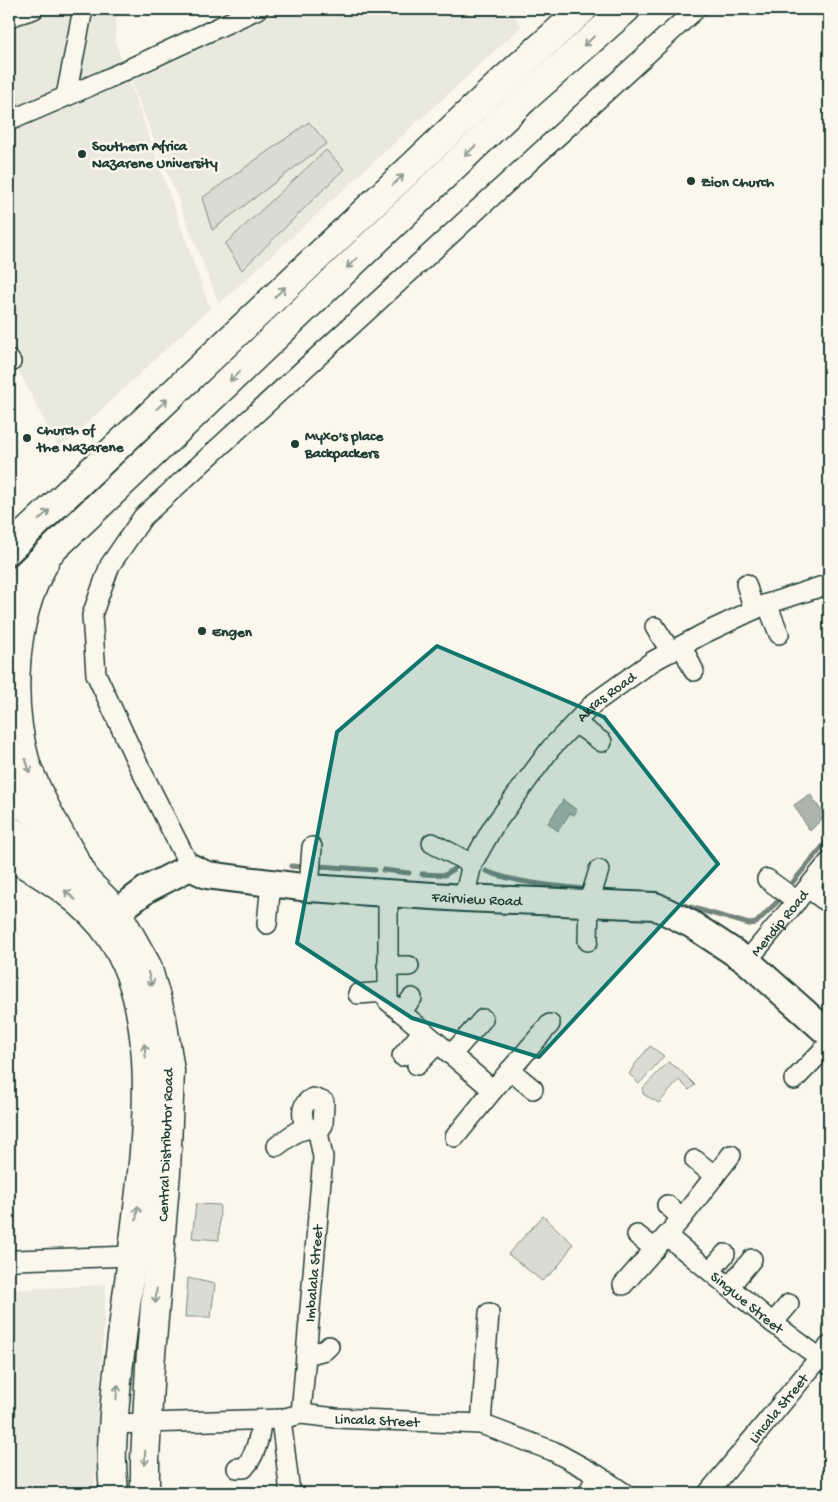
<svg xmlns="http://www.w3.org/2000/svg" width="838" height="1502" viewBox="0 0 838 1502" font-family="'Gochi Hand',sans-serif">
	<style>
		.built { fill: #eae9de }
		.green { fill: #dbdcd1; stroke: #7d8c82 }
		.water { fill: #adb4aa; stroke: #74847b }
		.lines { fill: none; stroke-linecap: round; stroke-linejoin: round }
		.stream { stroke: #74847b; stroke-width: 5 }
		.street-casing { stroke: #1f3d34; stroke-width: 22 }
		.secondary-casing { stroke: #1f3d34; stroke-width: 30 }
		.highway-casing { stroke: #1f3d34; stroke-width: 31 }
		.street { stroke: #fbf7ec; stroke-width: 19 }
		.secondary { stroke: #fbf7ec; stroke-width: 26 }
		.highway { stroke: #fbf7ec; stroke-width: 28 }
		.oneway { stroke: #8d9a90 }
		.marked { fill: #0f766e; fill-opacity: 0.2; stroke: #0f766e; stroke-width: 4; stroke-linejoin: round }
		.poi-dot { fill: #1f3d34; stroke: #fbf7ec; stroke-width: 2 }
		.labels { text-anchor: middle; stroke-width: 5; stroke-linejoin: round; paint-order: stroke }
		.poi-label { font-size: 15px; font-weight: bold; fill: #1f3d34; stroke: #fbf7ec; text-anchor: start }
		.street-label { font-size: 15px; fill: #1f3d34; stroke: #fbf7ec }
	</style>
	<rect width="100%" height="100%" fill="#fbf7ec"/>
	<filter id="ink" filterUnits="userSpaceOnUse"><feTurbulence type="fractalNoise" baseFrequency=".02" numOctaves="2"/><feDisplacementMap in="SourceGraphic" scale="10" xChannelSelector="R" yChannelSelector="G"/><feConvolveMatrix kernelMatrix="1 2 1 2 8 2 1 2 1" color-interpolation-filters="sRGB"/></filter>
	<g filter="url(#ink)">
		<g class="built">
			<polygon points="9,9 117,9 115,41 210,308 59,449 9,352"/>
			<polygon points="284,9 509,9 522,26 219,304 131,81"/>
			<polygon points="106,1285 94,1493 9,1493 9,1290"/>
		</g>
		<g class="green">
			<polygon points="309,122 327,143 212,230 202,198"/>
			<polygon points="326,150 344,169 242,270 225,244"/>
			<polygon points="650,1046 664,1056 639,1084 629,1074 635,1064"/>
			<polygon points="668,1062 679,1069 695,1085 689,1090 679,1080 659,1103 643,1094 643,1088"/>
			<polygon points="196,1204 220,1205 219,1240 192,1238"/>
			<polygon points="543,1216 573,1244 557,1268 542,1281 508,1254"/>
			<polygon points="188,1278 215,1284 211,1317 185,1317"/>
		</g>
		<g class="water">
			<polygon points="810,794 825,816 810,831 794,805"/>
			<polygon points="563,800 577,810 574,815 570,813 558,831 548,823"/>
		</g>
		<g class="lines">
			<g class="stream">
				<polyline points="291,866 303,867"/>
				<polyline points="319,866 375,870"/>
				<polyline points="383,870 409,873"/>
				<path d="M486,871C515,883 551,885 582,889"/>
				<polyline points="422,874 445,875 458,866"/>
				<polyline points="787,889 829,839"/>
				<polyline points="676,903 749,924 756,923 779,900"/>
			</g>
			<defs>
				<g id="street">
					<polyline points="9,17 34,9"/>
					<polyline points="66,96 83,9"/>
					<polyline points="9,121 109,78 258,9"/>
					<polyline points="9,360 11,362"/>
					<polyline points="746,584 754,610"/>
					<polyline points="767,604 779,634"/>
					<polyline points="655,627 671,652"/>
					<polyline points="682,646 694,671"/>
					<polyline points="575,723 602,742"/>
					<polyline points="432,843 472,864"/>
					<polyline points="190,867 136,760 96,674 92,615 110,565 143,517 696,9"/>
					<polyline points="767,879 797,901"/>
					<polyline points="309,888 312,847"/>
					<polyline points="808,888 824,900 829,899"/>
					<polyline points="388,893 388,1001 493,1090 550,1024"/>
					<path id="s1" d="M464,898L472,864L493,827L551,748L594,703L653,661L703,634L764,605L829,584"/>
					<polyline points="267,924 271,883"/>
					<polyline points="588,941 589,902 599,870"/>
					<path id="s2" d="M747,961L829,862"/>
					<polyline points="387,966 409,966"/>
					<polyline points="358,994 386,992"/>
					<polyline points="401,1012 412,998"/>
					<polyline points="451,1055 483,1019"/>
					<polyline points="402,1056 423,1031"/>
					<polyline points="417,1065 437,1044"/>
					<polyline points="510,1070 533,1089"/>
					<polyline points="794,1080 829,1044"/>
					<path d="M313,1098L324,1102L323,1125L318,1132L304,1125C302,1114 300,1104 313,1098Z"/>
					<polyline points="455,1137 493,1090"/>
					<polyline points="277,1146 296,1132 310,1128"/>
					<polyline points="695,1160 715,1176"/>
					<polyline points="667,1205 682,1218"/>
					<polyline points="637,1235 655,1249"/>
					<path id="s3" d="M667,1236L773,1323L829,1365"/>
					<polyline points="9,1262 16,1260 132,1256 143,1257"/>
					<polyline points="711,1270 725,1254"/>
					<polyline points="623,1285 682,1218 731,1155"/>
					<polyline points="730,1286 752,1259"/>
					<polyline points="773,1323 789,1304"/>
					<polyline points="306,1355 325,1350 329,1346"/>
					<path id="s4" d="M301,1414L323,1157L318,1132"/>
					<polyline points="281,1419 290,1493"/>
					<path id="s5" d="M114,1424L281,1419L301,1414L336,1418L481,1424L553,1451L597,1475L624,1493"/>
					<polyline points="481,1424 489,1313"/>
					<path d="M237,1468H244C256,1455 260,1437 261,1420"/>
					<polyline points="588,1493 597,1475"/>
					<path id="s6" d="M708,1493L829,1346"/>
				</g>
				<g id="secondary">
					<path id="s7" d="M101,924L147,889L190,867L207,875L309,888L464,898L655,906L691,924L747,961L829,1034"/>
				</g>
				<g id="highway">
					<polyline points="9,549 504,80 583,9"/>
					<path d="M44,563C12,619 8,702 26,764C28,771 32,778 35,785C48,816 66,844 82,873"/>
					<polyline points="9,591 524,99 626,9"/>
					<polyline points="9,787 24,806 55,825"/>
					<polyline points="9,830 36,845 86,881 117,912 147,966 162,1018 170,1071 166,1172 150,1366 145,1459 145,1493"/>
					<path d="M9,855C46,876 87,901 111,937C165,1016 145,1151 134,1241C126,1309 115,1379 112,1448C111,1463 113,1478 114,1493"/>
				</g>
			</defs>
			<use href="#street" class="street-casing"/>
			<use href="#secondary" class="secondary-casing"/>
			<use href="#highway" class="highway-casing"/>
			<use href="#street" class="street"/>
			<use href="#secondary" class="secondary"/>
			<use href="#highway" class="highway"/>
		</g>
		<defs><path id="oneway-shaft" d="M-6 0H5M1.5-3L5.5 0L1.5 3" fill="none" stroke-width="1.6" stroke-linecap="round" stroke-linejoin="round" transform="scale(1.25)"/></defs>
		<g class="oneway">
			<use href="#oneway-shaft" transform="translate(589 41) rotate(138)"/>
			<use href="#oneway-shaft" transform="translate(470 151) rotate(136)"/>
			<use href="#oneway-shaft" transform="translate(398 180) rotate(-43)"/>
			<use href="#oneway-shaft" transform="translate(352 263) rotate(136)"/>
			<use href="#oneway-shaft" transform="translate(280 292) rotate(-43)"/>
			<use href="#oneway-shaft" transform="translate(235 376) rotate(136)"/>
			<use href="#oneway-shaft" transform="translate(162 404) rotate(-43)"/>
			<use href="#oneway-shaft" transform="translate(44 515) rotate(-43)"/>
			<use href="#oneway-shaft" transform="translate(28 766) rotate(72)"/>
			<use href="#oneway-shaft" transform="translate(70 895) rotate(-139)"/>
			<use href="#oneway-shaft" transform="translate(150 979) rotate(74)"/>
			<use href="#oneway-shaft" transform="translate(145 1051) rotate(-96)"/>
			<use href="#oneway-shaft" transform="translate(137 1213) rotate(-83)"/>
			<use href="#oneway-shaft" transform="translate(156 1296) rotate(95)"/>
			<use href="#oneway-shaft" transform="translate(117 1392) rotate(-85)"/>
			<use href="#oneway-shaft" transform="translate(145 1458) rotate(91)"/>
		</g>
	</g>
	<path class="marked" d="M437,646L604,717L718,864L539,1057L412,1018L297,943L337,732Z"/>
	<g class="poi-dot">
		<circle cx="82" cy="154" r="5"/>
		<circle cx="691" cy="181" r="5"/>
		<circle cx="27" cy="438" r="5"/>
		<circle cx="295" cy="444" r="5"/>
		<circle cx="202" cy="631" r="5"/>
	</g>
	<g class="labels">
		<g class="poi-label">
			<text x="92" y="150">Southern Africa<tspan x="92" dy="17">Nazarene University</tspan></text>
			<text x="701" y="186">Zion Church</text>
			<text x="37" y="434">Church of<tspan x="37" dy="17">the Nazarene</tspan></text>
			<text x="305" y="440">Myxo's place<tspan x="305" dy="17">Backpackers</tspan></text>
			<text x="212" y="636">Engen</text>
		</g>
		<g class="street-label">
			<text dy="5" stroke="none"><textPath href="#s1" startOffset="251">Akras Road</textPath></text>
			<text dy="5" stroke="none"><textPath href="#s7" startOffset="396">Fairview Road</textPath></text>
			<text dy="5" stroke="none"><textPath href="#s2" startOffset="50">Mendip Road</textPath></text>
			<text transform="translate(165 1145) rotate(-88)" y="5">Central Distributor Road</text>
			<text dy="5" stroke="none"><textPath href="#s4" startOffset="141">Imbalala Street</textPath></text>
			<text dy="5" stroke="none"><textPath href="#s3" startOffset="104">Singwe Street</textPath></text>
			<text dy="5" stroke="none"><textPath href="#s6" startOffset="110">Lincala Street</textPath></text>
			<text dy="5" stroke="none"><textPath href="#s5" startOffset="264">Lincala Street</textPath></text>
		</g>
	</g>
	<rect width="838" height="1502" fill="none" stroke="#fbf7ec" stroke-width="30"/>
	<rect x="15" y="15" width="808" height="1472" fill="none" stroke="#1f3d34" stroke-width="2" filter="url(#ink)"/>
</svg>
